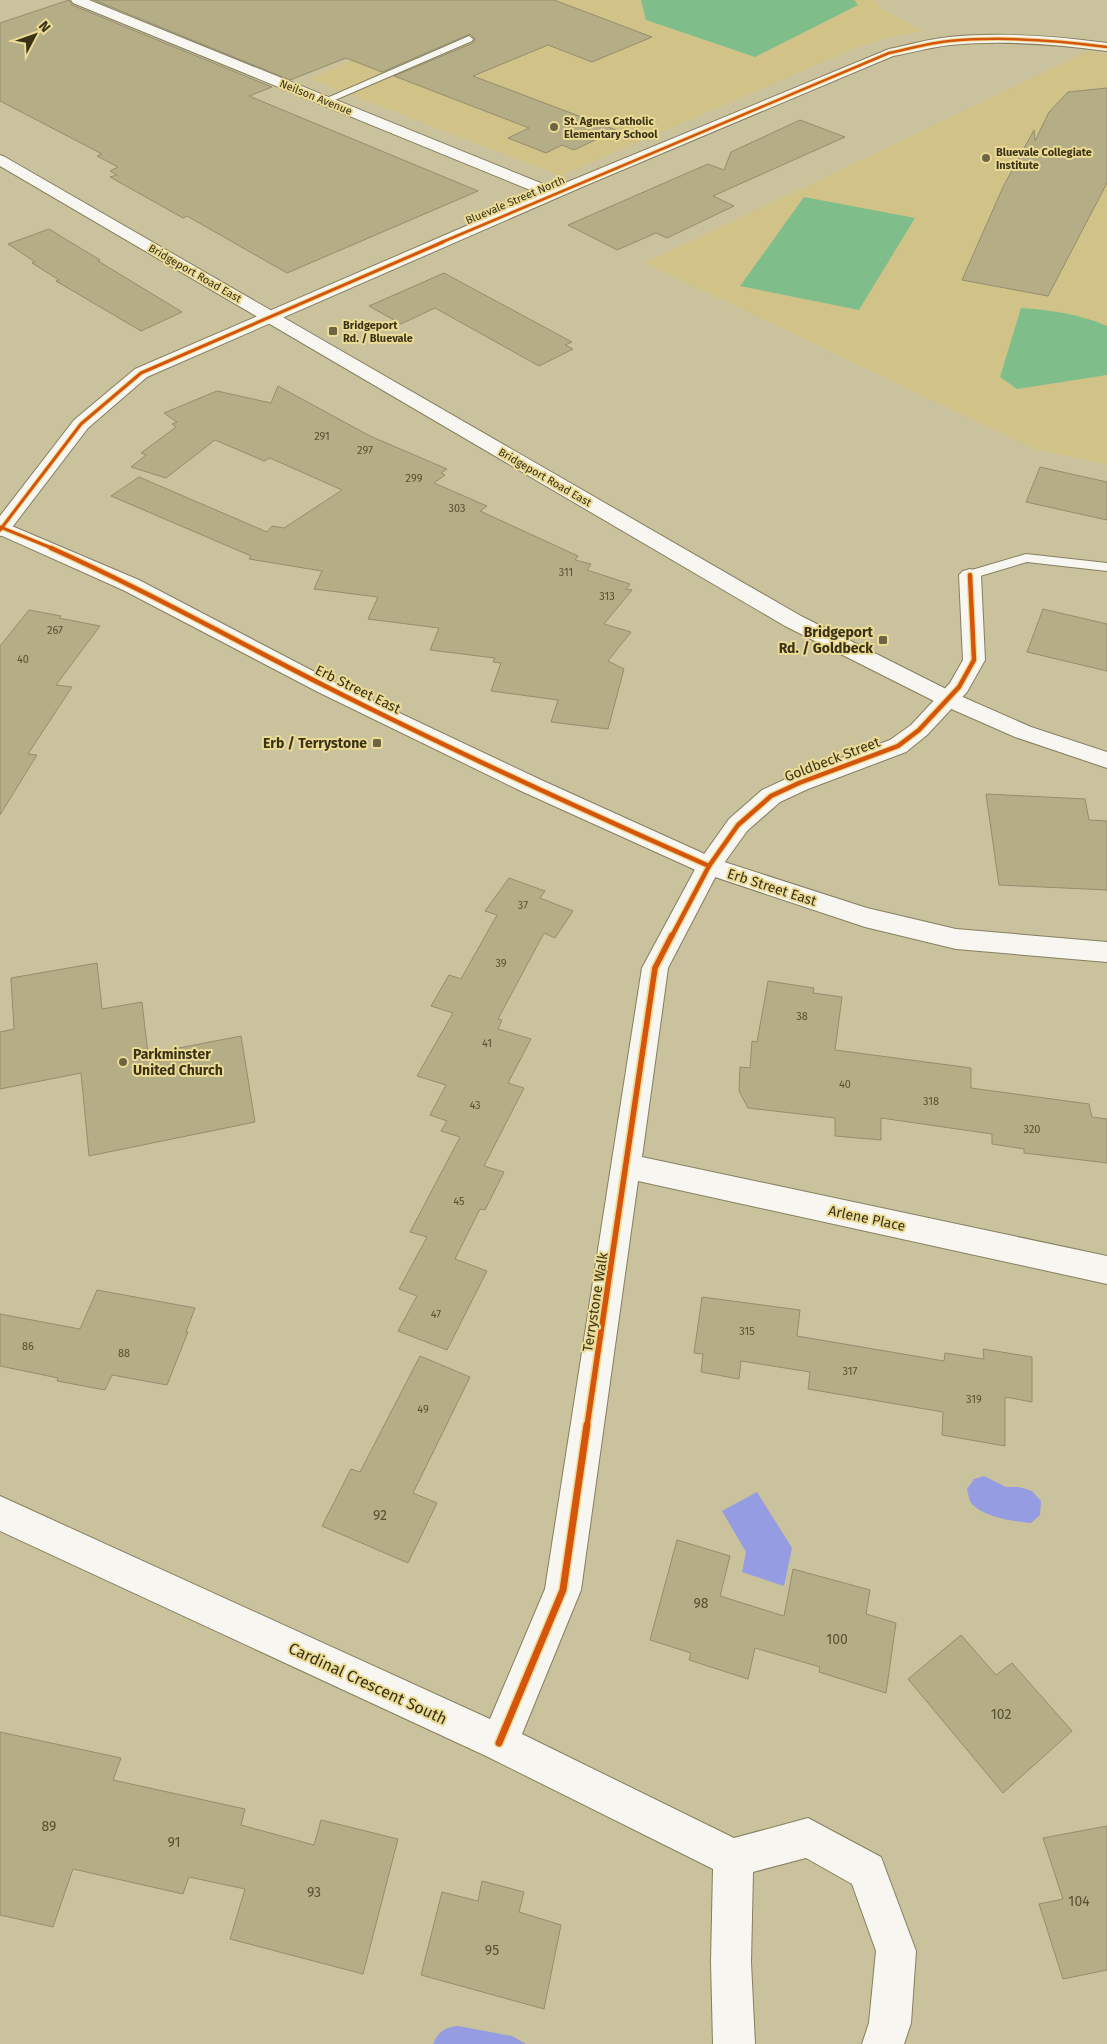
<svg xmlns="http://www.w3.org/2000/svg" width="1107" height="2044" viewBox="0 0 1107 2044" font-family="'Fira Sans',sans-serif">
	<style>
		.built { fill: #d1c388 }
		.green { fill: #7fbe8a }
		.water { fill: #959ce1 }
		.building { fill: #b5ad85; stroke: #948d6f }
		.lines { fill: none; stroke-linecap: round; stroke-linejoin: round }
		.lane-casing { stroke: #857f60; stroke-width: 2 }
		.street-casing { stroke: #857f60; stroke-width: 2 }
		.secondary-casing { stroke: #857f60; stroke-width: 2 }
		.lane { fill: #f7f6f0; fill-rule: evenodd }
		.street { fill: #f7f6f0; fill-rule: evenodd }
		.secondary { fill: #f7f6f0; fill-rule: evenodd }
		.cycleway-far4-casing { stroke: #ebdb96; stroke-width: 4.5 }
		.cycleway-far3-casing { stroke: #ebdb96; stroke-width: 5 }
		.cycleway-far2-casing { stroke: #ebdb96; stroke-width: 7 }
		.cycleway-far1-casing { stroke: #ebdb96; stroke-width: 9 }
		.cycleway-casing { stroke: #ebdb96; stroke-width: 10 }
		.cycleway-far4 { stroke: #d6550d; stroke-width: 2.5 }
		.cycleway-far3 { stroke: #d6550d; stroke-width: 3 }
		.cycleway-far2 { stroke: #d6550d; stroke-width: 4.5 }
		.cycleway-far1 { stroke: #d6550d; stroke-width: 5.5 }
		.cycleway { stroke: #d6550d; stroke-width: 7 }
		.poi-dot { fill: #6c6445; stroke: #ebdb96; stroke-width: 2 }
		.labels { text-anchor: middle; stroke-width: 4; stroke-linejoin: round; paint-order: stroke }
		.far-street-label { font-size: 11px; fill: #393216; stroke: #ebdb96 }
		.far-poi-label { font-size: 11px; font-weight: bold; fill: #393216; stroke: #ebdb96; text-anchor: start }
		.number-label { font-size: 11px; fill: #585132 }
		.poi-label { font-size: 14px; font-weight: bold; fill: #393216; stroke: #ebdb96; text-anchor: end }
		.street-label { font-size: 14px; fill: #393216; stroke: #ebdb96 }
		.near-number-label { font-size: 14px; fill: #585132 }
		.near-street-label { font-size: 16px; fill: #393216; stroke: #ebdb96 }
	</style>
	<rect width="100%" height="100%" fill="#cac29d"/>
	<g class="built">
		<polygon points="487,0 877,0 876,2 884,10 923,31 887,38 858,47 560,176 310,79"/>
		<polygon points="1089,51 1107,54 1107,465 1035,449 645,263"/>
	</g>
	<g class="green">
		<polygon points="641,0 854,0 858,5 755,57 646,20"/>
		<polygon points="804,197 915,218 859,310 740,286"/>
		<path d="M1021,308C1051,310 1079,314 1107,326V375L1017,389L1000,377Z"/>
	</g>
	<g class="water">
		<path d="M984,1476L1006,1487H1019L1032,1491L1041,1501L1040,1515L1031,1523C1015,1522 978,1516 970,1501C969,1498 968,1493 967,1489L974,1479Z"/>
		<polygon points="757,1492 792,1548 784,1586 742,1572 746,1552 722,1511"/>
		<path d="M458,2026L512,2036L526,2044H433C438,2032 445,2027 458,2026Z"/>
	</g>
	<g class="building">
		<polygon points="69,0 72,5 272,87 249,96 478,191 287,273 187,216 183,218 110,177 117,175 110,171 118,167 97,156 102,154 0,101 0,23"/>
		<polygon points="94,0 554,0 652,37 592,62 548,45 473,76 616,130 574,150 562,145 546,153 508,138 529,128 394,76 473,43 475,39 470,34 382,72 346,58 290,80"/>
		<polygon points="1107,88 1107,183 1048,296 962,280 1003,187 1034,130 1035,141 1049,112 1068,92"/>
		<polygon points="800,120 845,137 713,196 734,206 667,238 656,233 617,250 568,225 708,164 724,170 731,152"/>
		<polygon points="49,229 100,260 98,261 182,312 141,331 56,281 59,280 32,263 35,262 8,244"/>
		<polygon points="444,273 572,342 565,345 573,349 539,366 435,308 401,324 369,306"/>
		<polygon points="278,386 370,436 447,469 441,473 445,475 434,483 487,506 480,511 578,556 575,560 591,564 587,570 630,584 626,589 632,590 604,624 631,632 608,661 624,669 608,729 551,722 558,700 491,691 501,663 493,662 495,658 430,650 439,628 368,619 378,597 314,589 322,571 249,559 251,556 111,496 139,477 267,532 272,526 284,528 342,490 270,458 264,461 215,440 166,478 131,467 146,455 141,453 176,427 172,424 177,422 164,413 217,391 271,403"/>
		<polygon points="1040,467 1107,482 1107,520 1026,502"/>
		<polygon points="1043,609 1107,624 1107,671 1027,652"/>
		<polygon points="29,610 61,616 59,618 100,626 56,685 72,687 28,754 37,755 0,815 0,646"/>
		<polygon points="986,794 1085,799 1089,820 1107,821 1107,890 999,885"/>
		<polygon points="509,878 545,891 540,898 573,911 555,938 544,933 498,1019 502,1020 498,1029 531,1039 508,1083 524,1088 484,1166 504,1172 485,1210 480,1209 455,1259 487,1271 447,1350 398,1331 417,1296 399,1289 427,1237 410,1232 460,1137 441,1131 447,1121 430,1115 446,1085 417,1076 453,1013 431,1006 449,975 461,979 497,915 485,911"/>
		<polygon points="97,963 102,1009 142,1002 148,1054 241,1036 255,1122 89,1156 81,1073 0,1089 0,1032 14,1029 11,978"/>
		<polygon points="768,981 814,988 813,993 842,997 835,1050 971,1068 971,1088 1089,1104 1092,1117 1107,1119 1107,1163 1024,1153 1024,1149 992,1144 992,1134 881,1118 881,1140 835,1136 835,1118 748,1108 739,1091 740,1067 750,1068 752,1041 757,1042"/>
		<polygon points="97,1290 195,1308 186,1332 188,1332 167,1385 112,1375 105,1390 57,1381 58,1378 0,1366 0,1314 80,1329"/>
		<polygon points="702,1297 800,1310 797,1336 944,1361 945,1353 984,1359 983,1349 1032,1357 1032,1402 1005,1397 1005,1446 942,1435 943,1412 808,1389 810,1372 741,1361 739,1379 701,1372 703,1354 694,1353"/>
		<polygon points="420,1356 470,1377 413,1493 437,1503 408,1563 322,1526 351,1469 360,1472"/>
		<polygon points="677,1540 730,1556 720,1596 784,1616 793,1569 870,1590 866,1614 896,1623 886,1693 819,1672 820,1667 755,1648 748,1679 689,1660 691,1653 650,1640"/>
		<polygon points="961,1635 996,1675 1012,1663 1072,1731 1003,1793 908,1679"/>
		<polygon points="0,1732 121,1758 113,1780 245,1809 241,1825 314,1845 321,1820 398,1839 363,1974 230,1939 245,1889 189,1877 183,1894 73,1869 53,1927 0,1915"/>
		<polygon points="1107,1826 1107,1970 1063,1979 1039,1904 1063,1899 1043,1838"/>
		<polygon points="482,1881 524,1892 519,1912 561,1925 544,2009 421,1975 442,1892 478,1901"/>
	</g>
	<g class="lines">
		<defs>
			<g id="lane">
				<polygon points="469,36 473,39 472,41 328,103 325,104 320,101"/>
				<polygon points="1026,554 1107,563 1107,571 1027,562 970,579 963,575 965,572"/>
			</g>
			<g id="street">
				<path d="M71,0H89L553,188L889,49C909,45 929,39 949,37C1002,32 1055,36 1107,43V51C1055,44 1002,40 950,45C931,47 911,53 893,56L582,187L147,377L88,428L7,534L0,536V516L74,420L135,369L540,194L73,3Z"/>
				<polygon points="970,569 977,571 981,575 985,660 967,692 927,735 906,752 808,789 780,802 747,831 719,870 668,968 642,1157 1107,1256 1107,1284 638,1181 581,1590 522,1734 734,1838 808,1818 881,1857 916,1951 911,2023 904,2044 862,2044 869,2023 876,1951 852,1884 806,1858 753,1872 751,1962 755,2044 713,2044 711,1962 713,1869 486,1756 0,1531 0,1496 490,1719 545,1589 642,968 700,860 729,819 762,790 790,777 890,740 911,725 950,683 963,660 959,575 963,571"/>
			</g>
			<g id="secondary">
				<polygon points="0,155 5,157 801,616 956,694 1031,727 1107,752 1107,768 1015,737 940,704 785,626 0,166"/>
				<polygon points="0,521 139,580 334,682 539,779 718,860 867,908 956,929 1107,942 1107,962 956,949 865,927 700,872 521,791 318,692 123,590 0,535"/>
			</g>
		</defs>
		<use href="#lane" class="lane-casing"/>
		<use href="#street" class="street-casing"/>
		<use href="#secondary" class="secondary-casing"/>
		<use href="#lane" class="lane"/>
		<use href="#street" class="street"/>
		<use href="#secondary" class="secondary"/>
		<defs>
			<path id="cycleway-far4" d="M440,243L889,53C909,49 929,43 949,41C1002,36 1055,40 1107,47"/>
			<g id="cycleway-far3">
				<polyline points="0,527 54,549"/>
				<polyline points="0,530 81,424 141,373 443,242"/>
			</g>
			<g id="cycleway-far2">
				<path d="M51,548C145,590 234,640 325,686C451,750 580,809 709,866"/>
				<polyline points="672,936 709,866 738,825 771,796 799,783 898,746 919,730 959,687 974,660 970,575"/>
			</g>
			<polyline id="cycleway-far1" points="587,1426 655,968 672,935"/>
			<polyline id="cycleway" points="499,1743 563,1590 587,1425"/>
		</defs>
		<use href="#cycleway-far4" class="cycleway-far4-casing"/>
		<use href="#cycleway-far3" class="cycleway-far3-casing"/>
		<use href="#cycleway-far2" class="cycleway-far2-casing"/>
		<use href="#cycleway-far1" class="cycleway-far1-casing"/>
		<use href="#cycleway" class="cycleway-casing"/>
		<use href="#cycleway-far4" class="cycleway-far4"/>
		<use href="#cycleway-far3" class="cycleway-far3"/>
		<use href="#cycleway-far2" class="cycleway-far2"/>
		<use href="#cycleway-far1" class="cycleway-far1"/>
		<use href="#cycleway" class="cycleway"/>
	</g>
	<g class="poi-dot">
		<circle cx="554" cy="127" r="5"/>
		<circle cx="986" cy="158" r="5"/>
		<rect x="328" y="326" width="10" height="10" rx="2.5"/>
		<rect x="878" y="635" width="10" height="10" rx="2.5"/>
		<rect x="372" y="738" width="10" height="10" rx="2.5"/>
		<circle cx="123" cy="1062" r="5"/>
	</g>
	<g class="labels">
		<g class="far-street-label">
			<text transform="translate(316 97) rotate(22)" y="4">Neilson Avenue</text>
			<text transform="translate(515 200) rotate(-23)" y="4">Bluevale Street North</text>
			<text transform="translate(195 273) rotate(30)" y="4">Bridgeport Road East</text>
			<text transform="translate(545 477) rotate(30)" y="4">Bridgeport Road East</text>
		</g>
		<g class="far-poi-label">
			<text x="564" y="125">St. Agnes Catholic<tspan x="564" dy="13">Elementary School</tspan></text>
			<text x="996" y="156">Bluevale Collegiate<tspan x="996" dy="13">Institute</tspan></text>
			<text x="343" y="329">Bridgeport<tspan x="343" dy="13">Rd. / Bluevale</tspan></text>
		</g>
		<g class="number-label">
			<text x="322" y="440">291</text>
			<text x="365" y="454">297</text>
			<text x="414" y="482">299</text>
			<text x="457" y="512">303</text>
			<text x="566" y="576">311</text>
			<text x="607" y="600">313</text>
			<text x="55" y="634">267</text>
			<text x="23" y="663">40</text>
			<text x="523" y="909">37</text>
			<text x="501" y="967">39</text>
			<text x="802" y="1020">38</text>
			<text x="487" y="1047">41</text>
			<text x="845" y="1088">40</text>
			<text x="931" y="1105">318</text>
			<text x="475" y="1109">43</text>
			<text x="1032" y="1133">320</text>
			<text x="459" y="1205">45</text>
			<text x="436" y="1318">47</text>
			<text x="747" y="1335">315</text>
			<text x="28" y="1350">86</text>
			<text x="124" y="1357">88</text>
			<text x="850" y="1375">317</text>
			<text x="974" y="1403">319</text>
			<text x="423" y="1413">49</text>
		</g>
		<g class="poi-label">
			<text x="873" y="637">Bridgeport<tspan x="873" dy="16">Rd. / Goldbeck</tspan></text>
			<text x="367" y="748">Erb / Terrystone</text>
			<text x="133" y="1059" text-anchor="start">Parkminster<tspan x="133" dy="16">United Church</tspan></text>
		</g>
		<g class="street-label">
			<text transform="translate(358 689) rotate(26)" y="5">Erb Street East</text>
			<text transform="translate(832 759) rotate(-21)" y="5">Goldbeck Street</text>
			<text transform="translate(772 887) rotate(18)" y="5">Erb Street East</text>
			<text transform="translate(867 1218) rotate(12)" y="5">Arlene Place</text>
			<text transform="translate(595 1302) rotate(-81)" y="5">Terrystone Walk</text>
		</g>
		<g class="near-number-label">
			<text x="380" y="1520">92</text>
			<text x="701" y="1608">98</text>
			<text x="837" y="1644">100</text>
			<text x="1001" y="1719">102</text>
			<text x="49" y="1831">89</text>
			<text x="174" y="1847">91</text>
			<text x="314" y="1897">93</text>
			<text x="1079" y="1906">104</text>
			<text x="492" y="1955">95</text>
		</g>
		<g class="near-street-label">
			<text transform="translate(368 1683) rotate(25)" y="6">Cardinal Crescent South</text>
		</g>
	</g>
	<g transform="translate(35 35) rotate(49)" stroke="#ebdb96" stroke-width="4" paint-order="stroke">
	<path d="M0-4L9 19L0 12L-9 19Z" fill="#393216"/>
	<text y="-8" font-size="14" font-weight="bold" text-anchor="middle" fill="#393216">N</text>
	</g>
</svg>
